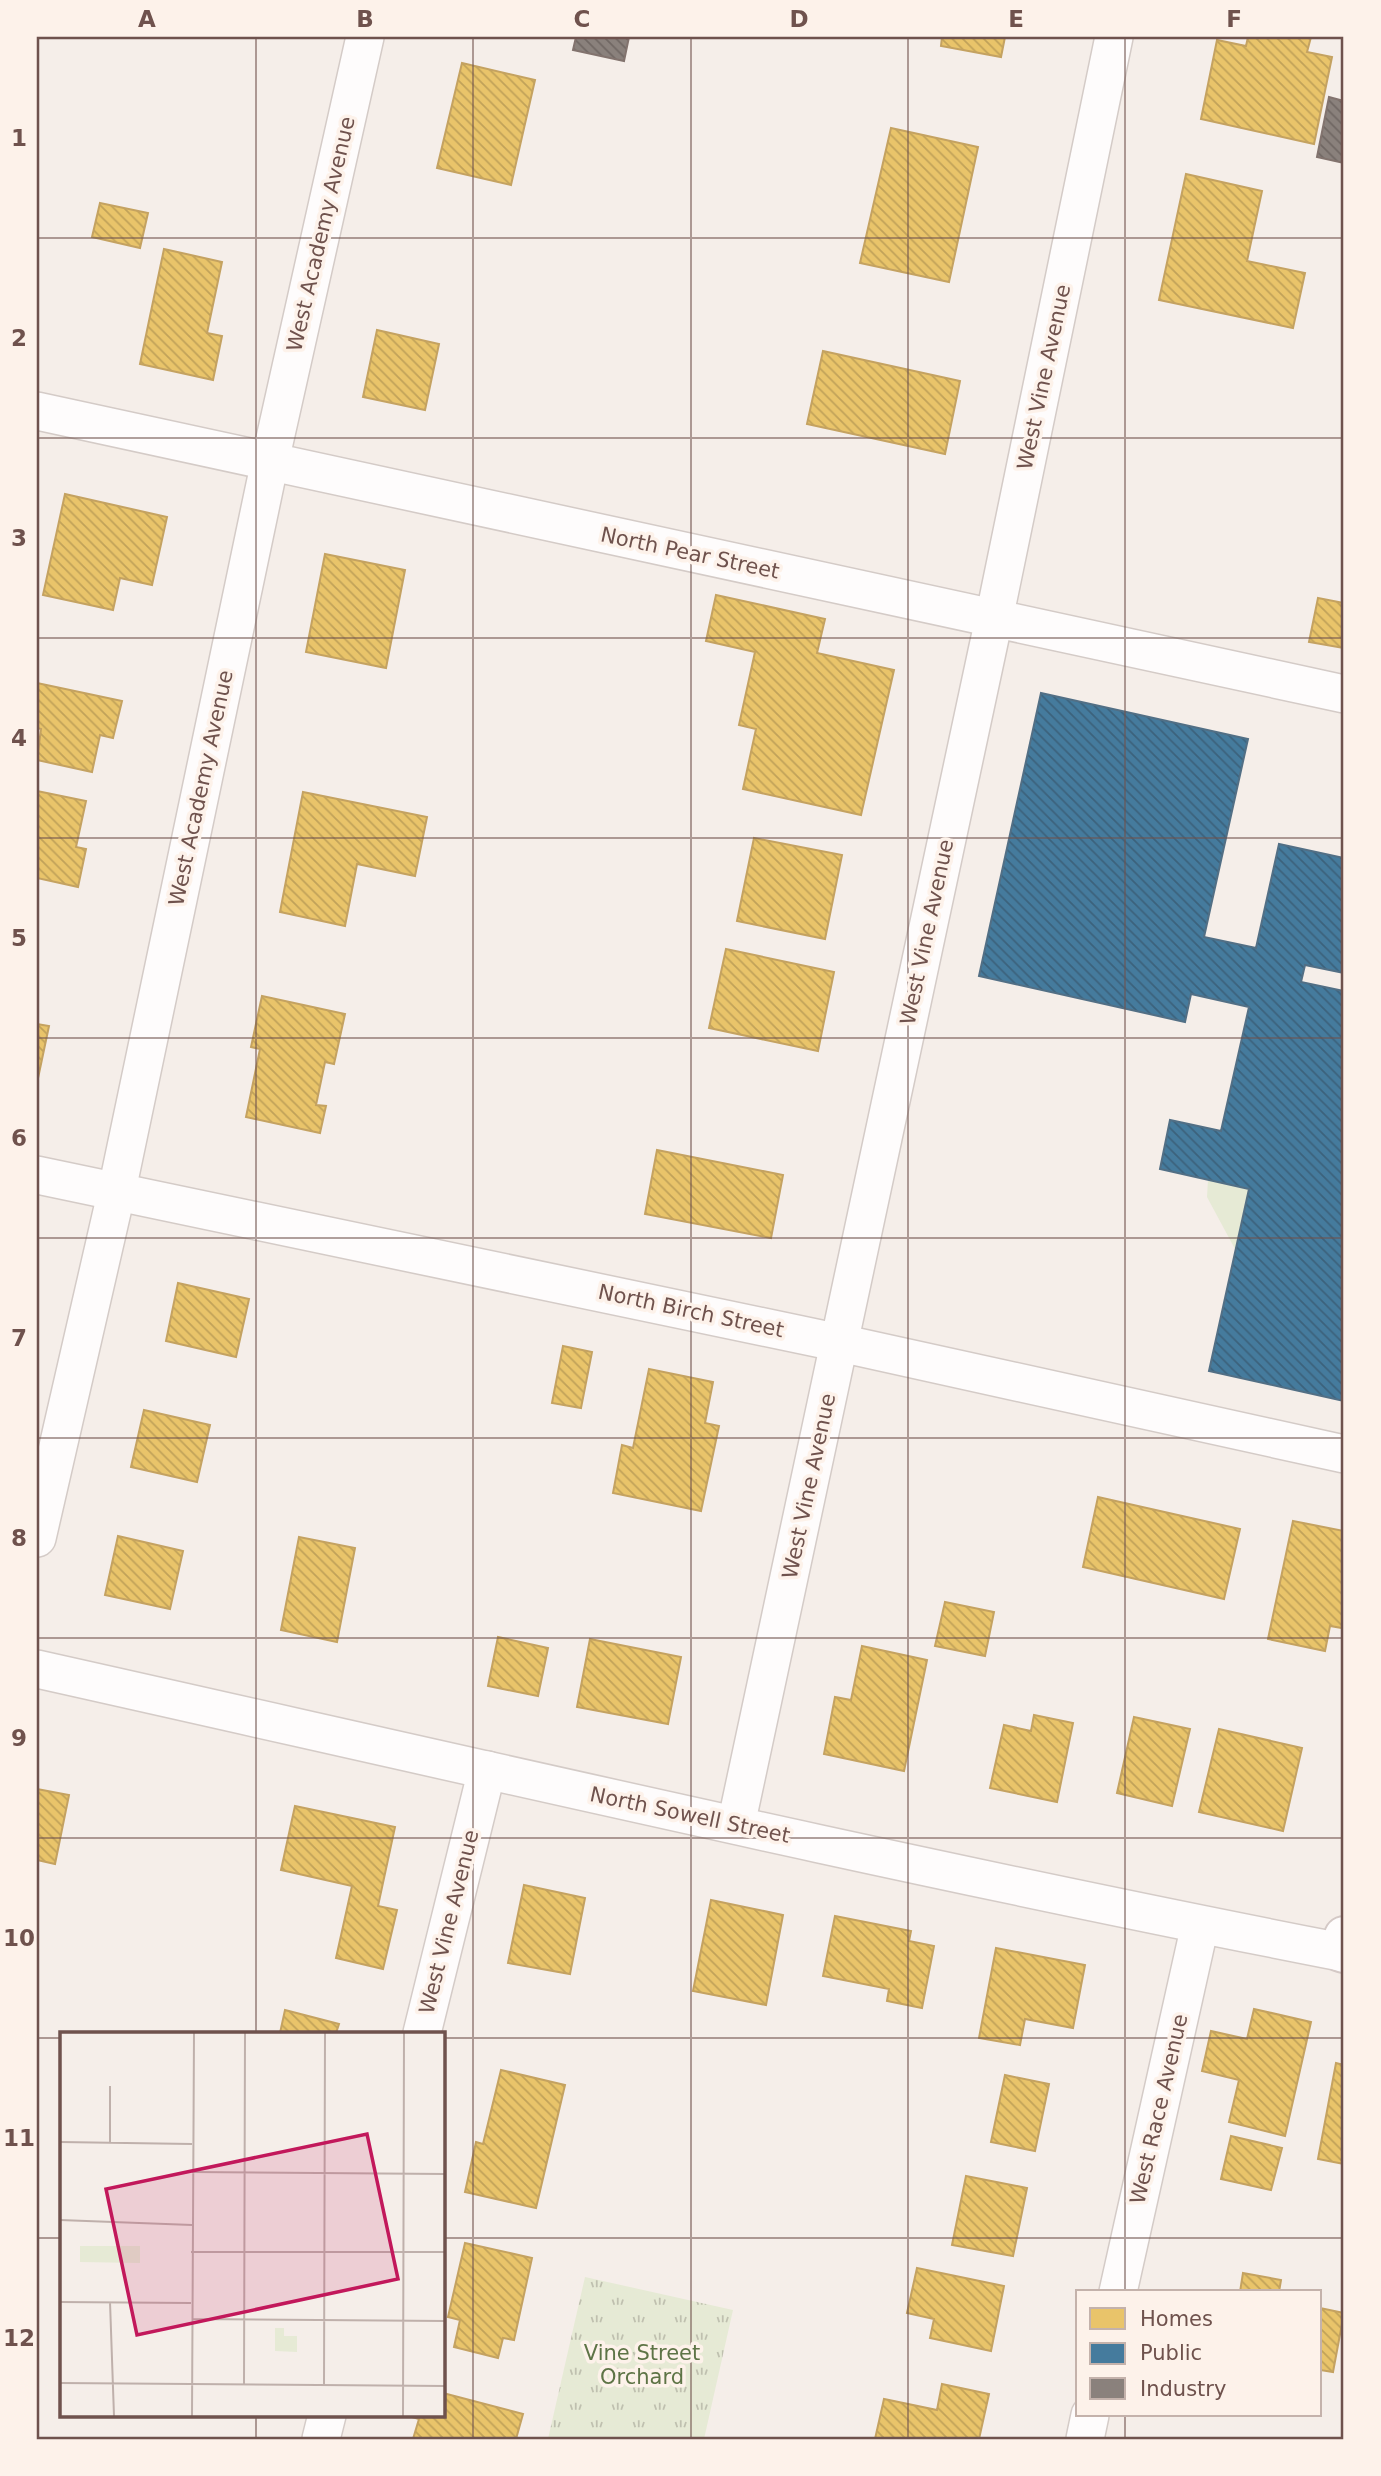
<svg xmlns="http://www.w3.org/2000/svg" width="1381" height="2476" viewBox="0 0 1381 2476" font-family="'DejaVu Sans',sans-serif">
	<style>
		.grass { fill: #e6ead5 }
		.park { fill: url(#park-tufts) }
		.homes { fill: url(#homes-back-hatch); stroke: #c4a261; stroke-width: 2 }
		.public { fill: url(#public-back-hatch); stroke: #526f85; stroke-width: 2 }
		.industry { fill: url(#industry-back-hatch); stroke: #82736e; stroke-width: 2 }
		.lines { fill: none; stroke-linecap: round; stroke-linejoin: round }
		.street-casing { stroke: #d4cbc7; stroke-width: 40 }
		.secondary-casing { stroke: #d4c9c6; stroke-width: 42 }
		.street { stroke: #fefcfc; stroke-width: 37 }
		.secondary { stroke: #fefcfc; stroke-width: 38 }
		.grid { fill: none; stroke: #6f524d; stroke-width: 2; stroke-opacity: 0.55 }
		.labels { text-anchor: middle; stroke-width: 7; stroke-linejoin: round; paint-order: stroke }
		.street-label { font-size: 21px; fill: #6f524d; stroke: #fdf2ea }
		.park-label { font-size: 21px; fill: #5e7446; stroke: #fdf2ea }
		.inset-road { fill: none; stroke: #bfb0ab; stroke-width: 2 }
		.view { fill: #c2185b; fill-opacity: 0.15; stroke: #c2185b; stroke-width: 3.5 }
		.inset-edge { fill: none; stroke: #6f524d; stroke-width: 3.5 }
		.neatline { fill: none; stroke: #6f524d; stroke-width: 2.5 }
		.grid-label { font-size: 23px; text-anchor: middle; font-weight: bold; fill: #6f524d }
	</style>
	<defs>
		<pattern id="park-tufts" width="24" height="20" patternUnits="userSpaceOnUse" patternTransform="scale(1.75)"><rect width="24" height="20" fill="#e6ead5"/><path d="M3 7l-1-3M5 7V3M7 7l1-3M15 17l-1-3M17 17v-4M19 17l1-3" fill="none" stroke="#bfc0af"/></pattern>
		<pattern id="homes-back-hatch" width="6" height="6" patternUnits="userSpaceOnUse" patternTransform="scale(1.75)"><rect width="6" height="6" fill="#e9c46a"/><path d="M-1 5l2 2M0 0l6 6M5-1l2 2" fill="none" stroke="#c1a259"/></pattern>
		<pattern id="public-back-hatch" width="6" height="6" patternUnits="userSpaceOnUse" patternTransform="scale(1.75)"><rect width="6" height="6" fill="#457b9d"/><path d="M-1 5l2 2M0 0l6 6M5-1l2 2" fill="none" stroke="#3c627c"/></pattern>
		<pattern id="industry-back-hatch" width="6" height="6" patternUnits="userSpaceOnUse" patternTransform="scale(1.75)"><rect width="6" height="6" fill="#8a817c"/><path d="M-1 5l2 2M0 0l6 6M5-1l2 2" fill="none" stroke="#706763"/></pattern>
	</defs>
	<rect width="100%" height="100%" fill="#f5eee9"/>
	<polygon class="grass" points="1208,1180 1249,1189 1235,1249 1207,1197"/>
	<polygon class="park" points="585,2277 733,2310 704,2439 548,2439"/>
	<g class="homes">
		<polygon points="942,37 1005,37 1001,57 941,46"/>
		<polygon points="1248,37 1311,37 1307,52 1332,57 1314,144 1201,119 1217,40 1246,46"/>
		<polygon points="462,63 535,80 511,185 437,168"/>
		<polygon points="891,128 978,147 949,282 860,263"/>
		<polygon points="1186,174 1262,191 1247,261 1305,273 1293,328 1159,300"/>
		<polygon points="100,203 148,213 140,248 92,237"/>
		<polygon points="164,249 222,262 207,333 222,336 213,380 140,364"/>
		<polygon points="377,330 439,344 425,410 363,397"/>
		<polygon points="823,351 960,381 945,454 807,424"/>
		<polygon points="65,494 167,517 152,585 120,578 113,610 43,595"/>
		<polygon points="325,554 405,570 386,668 306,652"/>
		<polygon points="716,595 825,619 817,653 894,670 861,815 743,789 756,729 739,725 755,652 706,641"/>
		<polygon points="1318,598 1344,603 1344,648 1309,642"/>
		<polygon points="37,683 122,701 113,738 100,735 92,772 37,760 41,729 37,728"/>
		<polygon points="37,791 86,801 76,847 86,849 78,887 37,878"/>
		<polygon points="303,792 427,817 415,876 357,864 345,926 280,912"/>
		<polygon points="754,838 842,855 825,939 737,921"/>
		<polygon points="726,949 834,972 818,1051 709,1028"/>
		<polygon points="262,996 345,1014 334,1064 325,1062 316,1105 326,1106 320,1133 246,1117 260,1049 251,1047"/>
		<polygon points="37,1024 49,1026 37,1083"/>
		<polygon points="657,1150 783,1175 771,1238 645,1214"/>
		<polygon points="178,1283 249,1299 236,1357 166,1341"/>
		<polygon points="563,1346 592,1352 581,1408 552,1403"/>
		<polygon points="649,1369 713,1382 705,1423 719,1426 701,1511 613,1493 622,1445 633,1448"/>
		<polygon points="144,1410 210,1425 197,1482 131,1467"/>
		<polygon points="1098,1497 1240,1529 1224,1599 1083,1567"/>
		<polygon points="1293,1521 1344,1531 1344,1619 1342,1628 1330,1626 1325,1651 1268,1639"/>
		<polygon points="118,1536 183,1551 170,1609 105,1595"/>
		<polygon points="299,1537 355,1548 337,1642 281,1630"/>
		<polygon points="945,1602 994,1612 985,1656 935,1646"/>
		<polygon points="498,1637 548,1648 538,1696 488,1686"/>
		<polygon points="590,1639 681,1657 668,1724 577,1707"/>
		<polygon points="862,1646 927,1660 904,1771 824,1754 835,1697 851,1700"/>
		<polygon points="1034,1715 1073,1723 1057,1802 990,1788 1004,1725 1031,1731"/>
		<polygon points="1134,1717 1190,1729 1172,1806 1117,1793"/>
		<polygon points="1219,1729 1302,1748 1283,1831 1199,1812"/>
		<polygon points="37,1789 69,1795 55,1864 37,1860"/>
		<polygon points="295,1806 395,1827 378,1906 397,1910 383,1969 336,1958 352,1886 281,1870"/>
		<polygon points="524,1885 585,1898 570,1974 508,1963"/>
		<polygon points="711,1900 783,1915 766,2005 693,1991"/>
		<polygon points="835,1916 911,1931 909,1941 934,1946 922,2008 887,2001 889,1989 823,1976"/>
		<polygon points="996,1948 1085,1965 1073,2028 1025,2019 1020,2045 979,2038"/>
		<polygon points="1254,2009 1311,2022 1285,2136 1229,2122 1239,2080 1202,2071 1211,2031 1247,2039"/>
		<polygon points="285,2010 339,2024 336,2033 280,2033"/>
		<polygon points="1336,2063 1344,2065 1344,2164 1318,2159"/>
		<polygon points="501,2070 565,2085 536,2208 465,2192 476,2142 483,2144"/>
		<polygon points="1005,2075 1049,2084 1035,2151 991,2142"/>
		<polygon points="1231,2136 1282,2148 1271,2190 1221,2179"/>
		<polygon points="966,2176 1027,2188 1013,2256 952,2245"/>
		<polygon points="465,2243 532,2258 514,2340 503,2338 498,2358 454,2347 460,2320 448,2317"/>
		<polygon points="917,2268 1004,2286 991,2351 930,2338 934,2319 907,2313"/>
		<polygon points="1243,2273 1281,2280 1279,2292 1240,2292"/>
		<polygon points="1320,2308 1344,2313 1333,2372 1320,2370"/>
		<polygon points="942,2384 989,2394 979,2439 875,2439 884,2399 937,2410"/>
		<polygon points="443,2393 523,2414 516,2439 413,2439 419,2419 405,2415 443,2415"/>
	</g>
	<polygon class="public" points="1041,693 1248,739 1204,937 1256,948 1279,844 1344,858 1344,973 1305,965 1301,982 1344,991 1344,1401 1209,1371 1249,1189 1160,1169 1170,1120 1221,1131 1249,1007 1191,994 1185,1022 979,976"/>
	<g class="industry">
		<polygon points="576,37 629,37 624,61 573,50"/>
		<polygon points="1329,97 1344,101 1344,163 1317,157"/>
	</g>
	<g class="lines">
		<defs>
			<g id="street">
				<polyline points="37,411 1344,694"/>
				<polyline points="37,1175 840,1343 1344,1454"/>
				<polyline points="37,1538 117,1190 270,461 365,37"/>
				<path d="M37,1669C471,1766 904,1867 1341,1952"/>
				<polyline points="736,1825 994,619 1114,37"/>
				<polyline points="422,2033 487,1770"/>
				<polyline points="1118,2292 1200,1925"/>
				<polyline points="321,2439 327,2415"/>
				<polyline points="1085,2439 1090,2415"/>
			</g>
			<polyline id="secondary" points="1344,1936 1341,1952 1344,1953"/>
		</defs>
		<use href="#street" class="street-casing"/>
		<use href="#secondary" class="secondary-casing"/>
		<use href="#street" class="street"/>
		<use href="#secondary" class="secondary"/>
	</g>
	<path class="grid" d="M256,37V2033M473,37V2439M691,37V2439M908,37V2439M1125,37V2292M37,238H1344M37,438H1344M37,638H1344M37,838H1344M37,1038H1344M37,1238H1344M37,1438H1344M37,1638H1344M37,1838H1344M37,2038H61M443,2038H1344M37,2238H61M443,2238H1344M256,2415V2439M1125,2415V2439"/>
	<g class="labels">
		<g class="street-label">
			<text transform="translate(321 234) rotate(-77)" y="7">West Academy Avenue</text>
			<text transform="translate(1044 377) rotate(-78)" y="7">West Vine Avenue</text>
			<text transform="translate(690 553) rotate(12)" y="7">North Pear Street</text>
			<text transform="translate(201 788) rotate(-78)" y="7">West Academy Avenue</text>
			<text transform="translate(927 932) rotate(-78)" y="7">West Vine Avenue</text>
			<text transform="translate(691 1311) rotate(12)" y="7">North Birch Street</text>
			<text transform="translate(809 1486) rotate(-78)" y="7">West Vine Avenue</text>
			<text transform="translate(690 1815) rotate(12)" y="7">North Sowell Street</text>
			<text transform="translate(449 1922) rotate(-76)" y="7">West Vine Avenue</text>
			<text transform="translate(1159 2109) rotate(-77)" y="7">West Race Avenue</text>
		</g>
		<g class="park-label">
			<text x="642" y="2360">Vine Street<tspan x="642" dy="24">Orchard</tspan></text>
		</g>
	</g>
	<g transform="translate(60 2032)">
		<rect width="385" height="385" fill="#f5eee9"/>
		<path d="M20,214H80V231L20,230ZM215,296H224V304H237V320L215,319Z" fill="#e6ead5"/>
		<path class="inset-road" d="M50,54V111M0,110L132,112M132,140L385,142M0,188L132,193M131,220H385M0,270L131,271M50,270L54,384M132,287L385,289M0,351L385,354M184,352L185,1M264,353L265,1M132,384L134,1M343,384L344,1"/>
		<path class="view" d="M307,102L338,247L77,303L46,157Z"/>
		<rect width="385" height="385" class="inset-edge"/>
	</g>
	<rect width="1381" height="2476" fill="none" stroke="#fdf2ea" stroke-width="77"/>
	<rect x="1076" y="2290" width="245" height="126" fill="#fdf2ea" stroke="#c4b2ab" stroke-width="2"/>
	<rect x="1090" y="2308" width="35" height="21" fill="#e9c46a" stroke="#c4b2ab" stroke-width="2"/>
	<text x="1140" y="2326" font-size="21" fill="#6f524d">Homes</text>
	<rect x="1090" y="2343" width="35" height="21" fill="#457b9d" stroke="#c4b2ab" stroke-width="2"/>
	<text x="1140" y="2360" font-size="21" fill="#6f524d">Public</text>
	<rect x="1090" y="2378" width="35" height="21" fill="#8a817c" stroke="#c4b2ab" stroke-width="2"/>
	<text x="1140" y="2396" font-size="21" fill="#6f524d">Industry</text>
	<rect x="38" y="38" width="1304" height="2400" class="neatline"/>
	<g class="grid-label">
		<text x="147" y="27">A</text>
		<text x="365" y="27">B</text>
		<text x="582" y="27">C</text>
		<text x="799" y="27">D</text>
		<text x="1016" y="27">E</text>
		<text x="1234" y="27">F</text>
		<text x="19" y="146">1</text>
		<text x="19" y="346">2</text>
		<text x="19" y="546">3</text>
		<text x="19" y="746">4</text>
		<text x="19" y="946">5</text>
		<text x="19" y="1146">6</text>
		<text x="19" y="1346">7</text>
		<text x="19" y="1546">8</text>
		<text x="19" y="1746">9</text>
		<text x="19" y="1946">10</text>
		<text x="19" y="2146">11</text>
		<text x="19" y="2346">12</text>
	</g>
</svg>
